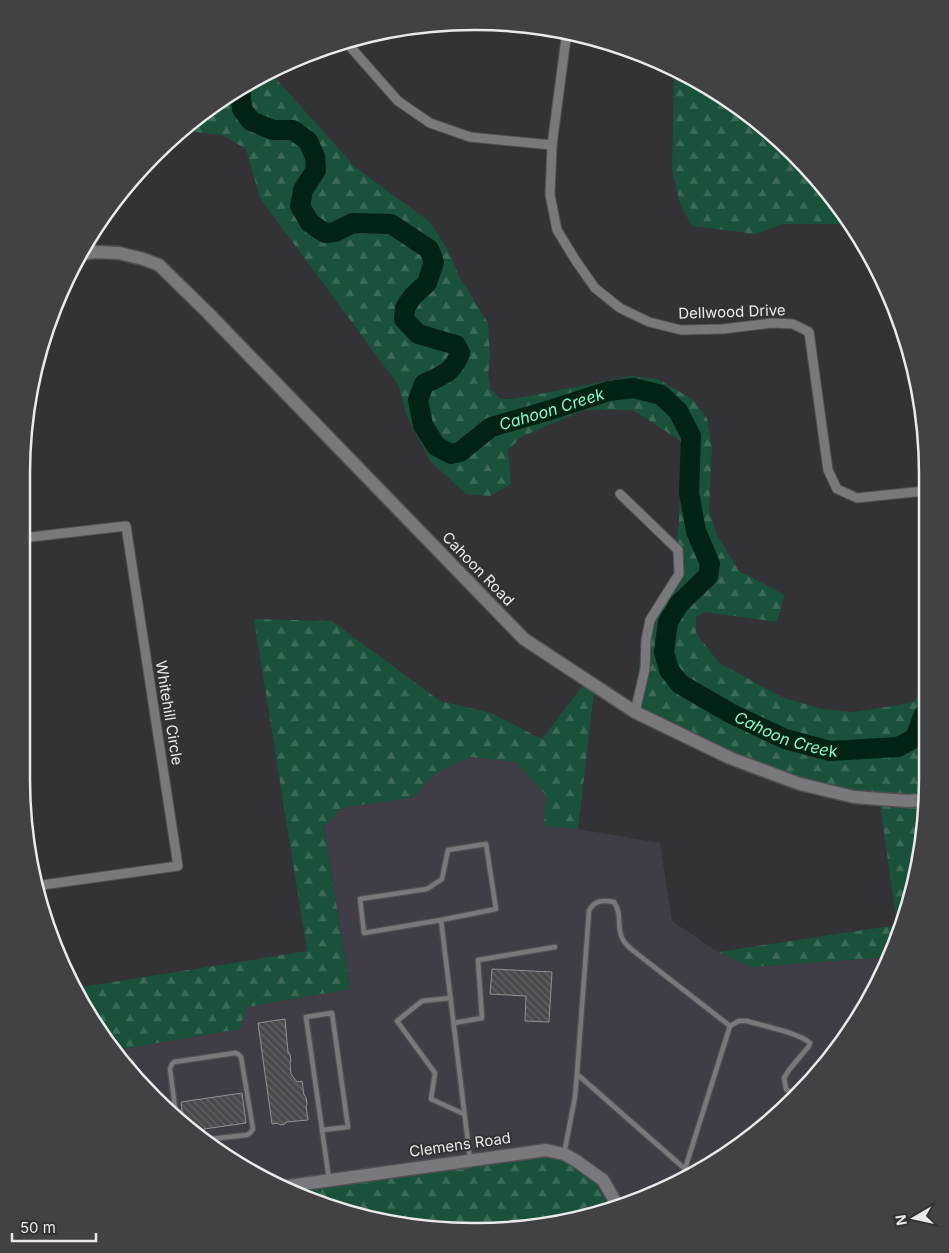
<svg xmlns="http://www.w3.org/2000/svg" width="949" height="1253" viewBox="0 0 949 1253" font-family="Inter,sans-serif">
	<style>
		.built { fill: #403d46 }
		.forest { fill: url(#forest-firs) }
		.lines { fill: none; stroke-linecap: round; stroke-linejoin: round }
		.river { stroke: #002314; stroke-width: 20 }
		.building { fill: url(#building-back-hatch); stroke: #929195 }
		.lane-casing { stroke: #514f53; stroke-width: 7 }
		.street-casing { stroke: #514f53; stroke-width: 11 }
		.secondary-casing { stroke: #514f53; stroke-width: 15 }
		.lane { stroke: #79787c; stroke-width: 4.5 }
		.street { stroke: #79787c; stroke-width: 9 }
		.secondary { stroke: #79787c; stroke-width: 12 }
		.labels { text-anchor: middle; stroke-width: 4; stroke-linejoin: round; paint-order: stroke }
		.street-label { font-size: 15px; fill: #eae9eb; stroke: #333236 }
		.water-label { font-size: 16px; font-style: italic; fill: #8cfac7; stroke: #333236 }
		.rim { fill: none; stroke: #eae9eb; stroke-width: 2.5 }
	</style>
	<defs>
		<pattern id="forest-firs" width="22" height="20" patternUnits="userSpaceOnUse" patternTransform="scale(1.25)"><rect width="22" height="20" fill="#19513a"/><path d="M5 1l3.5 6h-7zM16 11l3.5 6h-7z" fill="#3b6a57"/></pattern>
		<pattern id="building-back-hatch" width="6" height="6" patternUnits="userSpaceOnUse" patternTransform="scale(1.25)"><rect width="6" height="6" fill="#4b494d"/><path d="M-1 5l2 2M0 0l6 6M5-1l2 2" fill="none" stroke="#656367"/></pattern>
	</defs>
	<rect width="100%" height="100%" fill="#333236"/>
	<polygon class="built" points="470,757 516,762 547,795 544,826 578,829 660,843 672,921 718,952 751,967 888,957 852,1030 795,1099 727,1155 627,1205 603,1170 569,1150 543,1145 273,1184 154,1099 116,1050 240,1029 247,1007 350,989 324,827 342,808 414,797 434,774"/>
	<g class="forest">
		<polygon points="674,70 726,97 795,154 852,224 784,224 755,234 692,226 680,204 672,169"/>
		<polygon points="270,72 355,167 430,222 449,252 460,278 488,323 490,355 488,374 491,390 501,399 513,399 632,376 658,379 692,399 707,418 712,446 709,510 717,535 739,571 785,595 777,622 705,612 696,617 696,633 719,663 784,698 822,709 852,712 893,706 915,701 924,677 924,838 904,924 888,957 751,967 718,952 897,925 880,804 840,798 630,714 640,663 644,623 674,573 679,520 682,442 633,410 584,410 521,437 508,450 511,484 490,496 466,494 430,461 406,414 399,386 260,198 246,149 222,135 187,131 222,98"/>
		<polygon points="878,277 904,329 917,384 912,378 901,333 877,278"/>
		<polygon points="254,619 332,621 440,701 491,713 542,739 583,685 594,692 578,829 544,826 546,795 516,762 470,757 434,774 414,797 342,808 324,827 350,989 247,1007 240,1029 116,1050 82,1005 75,988 307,951"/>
		<polygon points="544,1156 569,1162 599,1184 613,1209 504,1231 386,1223 293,1192"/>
	</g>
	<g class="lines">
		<path class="river" id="s1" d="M240,88L242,109L251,121L273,130H293L308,141L315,157L316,170L303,190L300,206L310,223L325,233L335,232L353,223L391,224L429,249L434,262L427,283L412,297L405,308L404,319L418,334L456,345L460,353C453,373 442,375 424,384L418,400L423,425L436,446L451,454L460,452L491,427L547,411L609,391L634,388L661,395L678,411L691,436L689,493L696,531L710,564L708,576L679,604L668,622L664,652L669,670L680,684L730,713L785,739L830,751L898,747L915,738L924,714"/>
	</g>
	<g class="building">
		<polygon points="492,969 552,972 549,1022 525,1021 526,996 490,994"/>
		<polygon points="285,1019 288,1052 290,1054 291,1061 290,1063 291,1074 297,1082 302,1081 304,1095 306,1097 307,1104 306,1106 308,1120 286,1122 285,1124 280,1125 278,1123 272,1124 258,1023"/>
		<polygon points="242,1093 246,1123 204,1129 205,1135 183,1120 181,1102"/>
	</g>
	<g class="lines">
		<defs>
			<g id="lane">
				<polyline points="441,920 364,933 360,899 427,889 442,879 448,850 486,844 496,909 441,920 470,1159"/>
				<polyline points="451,998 422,1001 397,1021 435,1073 431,1099 464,1114"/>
				<polyline points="454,1023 482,1018 478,960 555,947"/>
				<polyline points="131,1062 146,1088"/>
				<polyline points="176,1115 170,1069 172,1064 174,1062 235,1053 238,1054 241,1057 253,1129 250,1133 247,1135 210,1139"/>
				<polyline points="322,1130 348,1127 332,1013 306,1017 329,1179"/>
				<polyline points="564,1154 575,1097 577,1074"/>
				<path d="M685,1169L577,1074L589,911C594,900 603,900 614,902C622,914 617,923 621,935C622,941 627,945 631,949L730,1026"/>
				<path d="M690,1173L685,1169L730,1026L739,1021H747C763,1026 797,1032 810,1043L809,1046L789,1070L784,1078L786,1089L796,1098"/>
			</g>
			<g id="street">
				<polyline points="567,31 552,145 550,195 557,230 576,261 595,288 620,308 649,322 681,330 723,329 772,323 793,324 809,332 828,470 837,489 857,498 924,491"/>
				<polyline points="346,42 398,101 430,123 470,137 552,145"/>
				<polyline points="620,494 678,550 679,574 650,620 646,640 645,669 635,712"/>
				<polyline points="22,538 126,526 178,866 35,886"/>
			</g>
			<g id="secondary">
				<polyline points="81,254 95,252 119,253 143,259 159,265 208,313 524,639 635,712 730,758 800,784 854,797 907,801 924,800"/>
				<polyline points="281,1187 546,1150 564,1154 575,1160 603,1180 619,1208"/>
			</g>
		</defs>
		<use href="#lane" class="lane-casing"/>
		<use href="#street" class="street-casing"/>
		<use href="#secondary" class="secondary-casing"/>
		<use href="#lane" class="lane"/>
		<use href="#street" class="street"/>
		<use href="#secondary" class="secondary"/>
	</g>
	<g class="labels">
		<g class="street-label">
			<text transform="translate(732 312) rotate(-2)" y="5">Dellwood Drive</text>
			<text transform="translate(478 569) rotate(46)" y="5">Cahoon Road</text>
			<text transform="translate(169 713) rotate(81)" y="5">Whitehill Circle</text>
			<text transform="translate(460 1145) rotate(-8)" y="5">Clemens Road</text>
		</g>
		<g class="water-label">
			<text dy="6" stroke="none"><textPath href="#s1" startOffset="716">Cahoon Creek</textPath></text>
			<text dy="6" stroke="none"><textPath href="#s1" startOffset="1271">Cahoon Creek</textPath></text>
		</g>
	</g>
	<path d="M0 0H949V1253H0ZM474 30H475A444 444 0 0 1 919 474V779A444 444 0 0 1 475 1223H474A444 444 0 0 1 30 779V474A444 444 0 0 1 474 30Z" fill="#424144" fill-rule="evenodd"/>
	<path class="rim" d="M474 30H475A444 444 0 0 1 919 474V779A444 444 0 0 1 475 1223H474A444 444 0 0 1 30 779V474A444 444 0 0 1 474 30Z"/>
	<g transform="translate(914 1218) rotate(261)" stroke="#333236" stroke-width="4" paint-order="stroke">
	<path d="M0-4L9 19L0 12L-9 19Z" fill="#eae9eb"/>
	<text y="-8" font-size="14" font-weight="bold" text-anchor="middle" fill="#eae9eb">N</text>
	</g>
	<path d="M12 1233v8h84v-8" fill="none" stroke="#eae9eb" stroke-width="2.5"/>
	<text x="20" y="1233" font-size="15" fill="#eae9eb" stroke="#333236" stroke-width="4" paint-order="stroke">50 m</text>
</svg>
